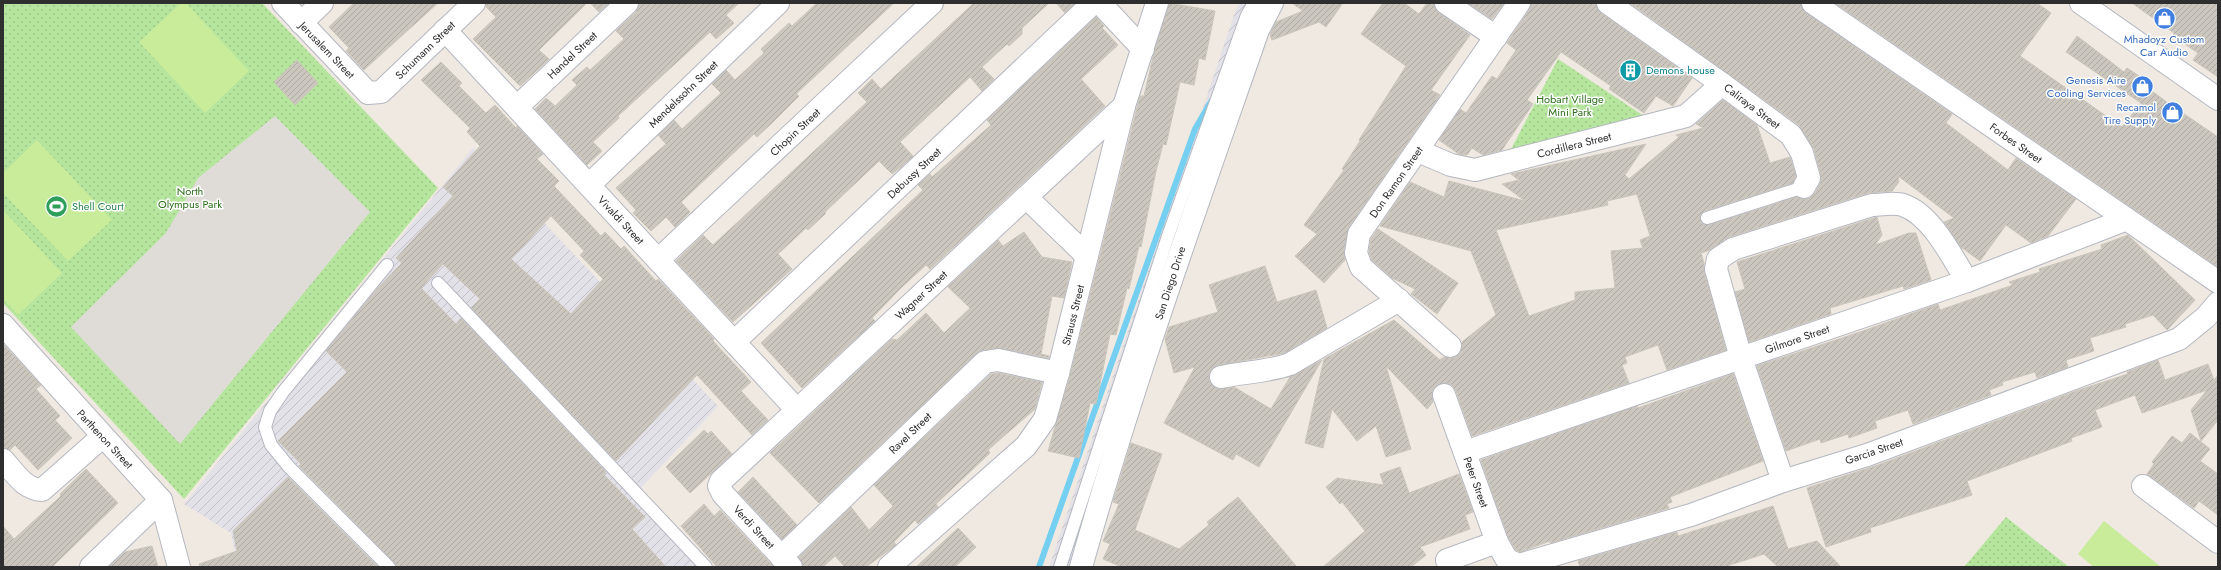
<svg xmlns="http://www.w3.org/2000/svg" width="2221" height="570" viewBox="0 0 2221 570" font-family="Jost,sans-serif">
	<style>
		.industrial { fill: url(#industrial-furrows) }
		.park { fill: url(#park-dots) }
		.pitch { fill: #c9ec9a }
		.plaza { fill: #dfdcd8 }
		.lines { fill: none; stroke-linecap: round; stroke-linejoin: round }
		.stream { stroke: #75cff0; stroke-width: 6 }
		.building { fill: url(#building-hatch); stroke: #cbc5ba; fill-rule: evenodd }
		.service-casing { stroke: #b4b7c1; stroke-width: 14 }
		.minor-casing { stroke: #b4b7c1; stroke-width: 24 }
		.secondary-casing { stroke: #b4b7c1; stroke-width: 24 }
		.service { stroke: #fff; stroke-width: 12 }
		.minor { stroke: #fff; stroke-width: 22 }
		.secondary { stroke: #fff; stroke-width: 22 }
		.labels { text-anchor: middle; stroke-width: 3; stroke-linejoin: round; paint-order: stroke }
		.shop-label { font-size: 11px; fill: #366cbe; stroke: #fff; text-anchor: end }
		.street-label { font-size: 11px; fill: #2e2e2e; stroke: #fff }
		.culture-label { font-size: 11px; fill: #0d838f; stroke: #fff; text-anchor: start }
		.park-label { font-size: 11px; fill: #2c6e1b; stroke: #fff }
		.leisure-label { font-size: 11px; fill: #27864d; stroke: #fff; text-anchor: start }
	</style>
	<defs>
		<pattern id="industrial-furrows" width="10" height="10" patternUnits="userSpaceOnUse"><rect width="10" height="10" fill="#e3e1e8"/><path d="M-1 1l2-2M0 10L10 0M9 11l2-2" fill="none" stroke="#c3c1c7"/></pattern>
		<pattern id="park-dots" width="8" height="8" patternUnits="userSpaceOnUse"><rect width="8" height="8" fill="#b6e59e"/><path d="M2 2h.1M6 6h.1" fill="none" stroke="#9dc588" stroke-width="1.8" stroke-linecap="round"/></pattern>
		<pattern id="building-hatch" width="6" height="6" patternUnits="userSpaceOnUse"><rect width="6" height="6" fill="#cbc7bf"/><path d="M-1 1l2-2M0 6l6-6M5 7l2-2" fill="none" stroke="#afaba4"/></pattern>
	</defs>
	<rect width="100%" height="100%" fill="#efe9e1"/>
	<g class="industrial">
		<polygon points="1240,3 1262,3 1072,567 1049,567 1236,9"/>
		<polygon points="473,148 718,406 639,490 712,567 238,567 231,533 184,504"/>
	</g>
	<g class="park">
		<polygon points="3,3 262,3 438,188 184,499 3,303"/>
		<polygon points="1558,59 1650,120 1509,153"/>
		<polygon points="2006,517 2069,567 1964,567"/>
	</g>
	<g class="pitch">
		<polygon points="181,3 186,3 249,71 205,113 139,42"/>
		<polygon points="37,140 112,220 68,261 3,193 3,173"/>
		<polygon points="3,210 62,273 18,315 3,299"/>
		<polygon points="2104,521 2161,567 2094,567 2078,554"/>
	</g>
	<polygon class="plaza" points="275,116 370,212 180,444 71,327 166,233 198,178"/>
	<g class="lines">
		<polyline class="stream" points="1039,567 1195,129 1212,100"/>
	</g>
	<g class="building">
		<polygon points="354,3 438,3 364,70 346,51 349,48 329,27"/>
		<polygon points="486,3 587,3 539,50 549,59 520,86 473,39 496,17 486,7"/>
		<polygon points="590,3 609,3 599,12"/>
		<polygon points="639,3 739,3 726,15 734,23 716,39 710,32 618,116 619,118 593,142 602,151 587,165 535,109 546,98 555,106 577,85 572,80 587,67 590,70 624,39 616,31 636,12"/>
		<polygon points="817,3 894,3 796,94 799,96 773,122 757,137 754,134 681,202 690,212 675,227 666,217 651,231 633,213 636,210 616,188 666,144 658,135 674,120 682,129 721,93 712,84 726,70 735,80 764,53 761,49 789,23 792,26"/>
		<polygon points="974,3 1049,3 1022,28 1022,34 1009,46 1007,44 982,67 994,79 982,91 970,77 900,142 913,156 901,167 892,174 879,161 825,212 826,213 808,230 806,228 778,254 792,269 733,322 676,261 703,235 713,245 867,102 858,93 872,79 881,89"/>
		<polygon points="1056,3 1075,3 1065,13"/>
		<polygon points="1169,3 1215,11 1205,60 1199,58 1194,85 1180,82 1166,145 1163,144 1156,171 1141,247 1139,246 1129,289 1127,288 1116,335 1110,334 1096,404 1090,403 1079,458 1048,451 1070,376 1140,96 1144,96 1153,57"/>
		<polygon points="1292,3 1343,3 1326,27 1319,22 1272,40 1270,34 1276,22 1303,11"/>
		<polygon points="1383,3 1404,3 1419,14 1427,3 1434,3 1439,13 1470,35 1431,90 1440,95 1349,227 1344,251 1345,260 1324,283 1295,256 1317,234 1304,225 1344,170 1342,169 1360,141 1359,140 1406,66 1361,34"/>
		<polygon points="1468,3 1504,3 1492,19"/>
		<polygon points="1531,3 1596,3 1601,13 1692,78 1673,106 1656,96 1644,113 1609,89 1611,86 1561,52 1527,100 1533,104 1502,150 1483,155 1472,148 1467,155 1459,154 1439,140 1460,109 1466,113 1492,76 1497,79 1516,50 1507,43 1529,10"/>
		<path d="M1630,3H1801L1806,13L1952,114L1946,123L2008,170L2016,158L2076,199L2048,236L2031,243L2006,225L1980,261L1961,247L1944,222L1954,218L1898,176L1899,182L1892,191L1868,193L1729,237L1710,250L1701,253L1704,263V272L1726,350L1667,370L1658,345L1625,357L1627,363L1622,365L1629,383L1472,436L1456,391L1452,385L1446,383L1435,387L1432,393L1433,402L1427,409L1386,366L1411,449L1386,457L1376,426L1357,441L1332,409L1323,448L1305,443L1324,359L1394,320L1440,360L1444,357L1454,358L1460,354L1462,342L1496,315L1471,251L1380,226L1410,182L1444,197L1449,181L1525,201L1502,184L1519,180L1511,174L1646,144L1625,175L1629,179L1679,137L1676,135L1703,128L1696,124L1723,100L1757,125L1770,163L1790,157L1796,176L1793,183L1704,211L1700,216L1702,223L1709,225L1797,197L1804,199L1810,198L1815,193L1820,184L1821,175L1814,149L1799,125ZM1637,194L1650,236L1640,240L1643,248L1611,251L1615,288L1575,292V300L1529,316L1496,230L1608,205L1607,201Z"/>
		<polygon points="1835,3 2037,3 2051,13 2020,56 2122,127 2141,103 2066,52 2077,36 2124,72 2127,68 2151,84 2148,88 2168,103 2218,137 2218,267"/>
		<polygon points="2132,3 2218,3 2218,77 2193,60 2198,53 2173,36 2174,33"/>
		<polygon points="1096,17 1104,26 1102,28 1118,45 1081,79 1105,106 930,269 926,265 901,288 872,318 875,321 802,388 761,343 923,190 918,185 930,174 932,177 991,125 987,120"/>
		<polygon points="297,60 318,83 295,105 274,82"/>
		<path d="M441,62L462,83L459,86L486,113L495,105L516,128L517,126L543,154L537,159L559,181L554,186L601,236L605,232L621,249L624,246L656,281L658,279L714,339L713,341L751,382L741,391L768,420L752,435L697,375L616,461L471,308L480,299L443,264L421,288L456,324L461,318L606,472L604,475L645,517L632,529L666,567H396L394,562L299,466L301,464L278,441L347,372L326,351L378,288L402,263L396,258L453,196L443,187L480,146L467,132L470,128L421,80ZM551,216L584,251L580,255L603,279L571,314L511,259Z"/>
		<polygon points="1877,217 1882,235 1875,245 1909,233 1916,233 1931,280 1904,289 1903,286 1830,308 1831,314 1749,342 1735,292 1745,289 1737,262"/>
		<polygon points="1378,229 1458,283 1437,314 1411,294 1415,289 1392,278 1372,260 1369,252 1371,239"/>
		<polygon points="1024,232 1042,257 1072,262 1064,298 1052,296 1041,354 1049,356 1049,358 1000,348 983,350 977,353 819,503 770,453 892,339 897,340 926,313 944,333 970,308 948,287 998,240 1003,246"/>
		<polygon points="2128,235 2195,300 2167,330 2153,315 2125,324 2126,327 2090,338 2094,351 2066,360 2068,367 2037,378 2035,372 2002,382 2003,385 1989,390 1991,395 1913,424 1908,410 1875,421 1877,428 1849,438 1848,434 1821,443 1820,439 1786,451 1757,366 1863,331 1938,304 1940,310 2013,285 2009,282 2040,272 2039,269 2102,249 2101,245"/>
		<polygon points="1265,266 1277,302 1316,290 1327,328 1285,353 1219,365 1209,373 1209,380 1217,389 1234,387 1271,409 1290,377 1322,360 1259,467 1236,454 1233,460 1164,423 1195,367 1174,373 1165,339 1169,327 1218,312 1209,285"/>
		<polygon points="3,344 41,385 36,389 60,416 55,420 72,438 38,470 15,445 10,450 3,448"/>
		<polygon points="2158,360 2165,380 2208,364 2214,380 2218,375 2218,420 2201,441 2191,410 2207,390 2142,413 2135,395 2095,410 2102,427 2071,438 2072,441 1967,481 1972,495 1870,528 1871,532 1826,547 1807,488 1878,465 2076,391 2128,374 2127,372"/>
		<polygon points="998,373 1042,382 1035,409 988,450 990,453 936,504 938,507 918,524 915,520 894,542 896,545 866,567 845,567 835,556 823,567 803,567 799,557 851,507 869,530 893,506 874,485 991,374"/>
		<polygon points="1733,374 1763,461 1670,497 1672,502 1667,504 1669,508 1550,543 1550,541 1520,552 1516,550 1508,537 1481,460 1637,406 1638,408"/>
		<polygon points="704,430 708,434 711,431 732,454 690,493 666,467"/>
		<polygon points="2190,433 2210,449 2200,461 2218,474 2218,515 2199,501 2194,508 2147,474 2154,464 2152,462 2172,436 2182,443"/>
		<polygon points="1131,443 1162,454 1135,530 1179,549 1209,525 1207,522 1238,497 1297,567 1122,567 1103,559 1110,544 1103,541 1119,504 1113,502"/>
		<polygon points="1400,467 1409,493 1459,474 1473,512 1465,515 1470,529 1420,547 1426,555 1411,567 1323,567 1365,531 1342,502 1340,504 1326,487 1337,478 1384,485 1380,474"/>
		<polygon points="86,469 118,503 52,567 3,567 3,526 14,539 61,496 60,494"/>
		<polygon points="288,477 378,567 200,567 199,564 237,551 233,531"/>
		<polygon points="753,477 797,525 782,539 738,492"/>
		<polygon points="704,504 714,516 720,510 774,567 717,567 681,526"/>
		<polygon points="1773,506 1788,549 1817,541 1841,567 1778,567 1764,554 1724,567 1580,567 1578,561 1677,532 1678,536"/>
		<polygon points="958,528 976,547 955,567 916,567"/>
		<polygon points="152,546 158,567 109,567 125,552"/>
	</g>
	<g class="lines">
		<defs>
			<g id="service">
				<polyline points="1707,218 1804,187"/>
				<polyline points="387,265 283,392 270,411 265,427 271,445 289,467 389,567"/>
				<polyline points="438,283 706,567"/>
				<polyline points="1060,567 1168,236 1247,15 1254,3"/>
			</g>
			<g id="minor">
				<polyline points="283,3 368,93 381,92 474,3"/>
				<polyline points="1100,3 1143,49"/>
				<polyline points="1446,3 1496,37"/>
				<polyline points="1608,3 1722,84 1791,135 1802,153 1809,178 1804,187"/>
				<polyline points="1813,3 2218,282"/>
				<polyline points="301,23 322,3"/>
				<polyline points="445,30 797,410"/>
				<polyline points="517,107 627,3"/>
				<polyline points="1418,151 1451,165 1475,170 1686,116 1722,84"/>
				<polyline points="589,185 778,3"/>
				<polyline points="1026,197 1087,256"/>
				<polyline points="658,260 932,3"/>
				<polyline points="3,325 161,500 179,567"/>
				<polyline points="734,342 1093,3"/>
				<polyline points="1450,346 1361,267 1356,253 1359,234 1519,3"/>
				<path d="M1221,377C1244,372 1268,372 1290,364L1399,300"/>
				<polyline points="1444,395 1497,542 1507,560 1519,565 1691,515 1783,481 1867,455 2179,339 2206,317 2218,303"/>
				<polyline points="1465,452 1967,281 2127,219"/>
				<path d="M3,460C15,473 24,489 42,490L102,437"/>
				<path d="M1783,481L1741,358L1716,269L1718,259L1733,249L1872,205C1882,205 1894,202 1903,205C1932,215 1952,257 1967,281"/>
				<polyline points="2143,486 2218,542"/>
				<polyline points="781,557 985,362 998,360 1058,373"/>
				<polyline points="1447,560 1497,542"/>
				<polyline points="91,567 161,500"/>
				<polyline points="791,567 723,494 719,486 721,481 1124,106"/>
				<polyline points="889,567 1026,446 1045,419 1058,373 1124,106 1157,3"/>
				<path d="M1081,567C1132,385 1196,208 1258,30L1272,3"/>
			</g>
			<polyline id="secondary" points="2081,3 2218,99"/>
		</defs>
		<use href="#service" class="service-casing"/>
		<use href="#minor" class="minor-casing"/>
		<use href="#secondary" class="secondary-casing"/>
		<use href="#service" class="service"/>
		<use href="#minor" class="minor"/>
		<use href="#secondary" class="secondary"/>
	</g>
	<defs>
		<symbol id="shop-disc" viewBox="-11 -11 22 22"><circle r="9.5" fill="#3f7fe0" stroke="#fff"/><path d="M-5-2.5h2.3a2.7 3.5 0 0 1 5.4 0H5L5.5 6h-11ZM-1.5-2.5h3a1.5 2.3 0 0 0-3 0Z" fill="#fff"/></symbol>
		<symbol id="building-disc" viewBox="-11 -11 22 22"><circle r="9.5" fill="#0f9aa8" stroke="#fff"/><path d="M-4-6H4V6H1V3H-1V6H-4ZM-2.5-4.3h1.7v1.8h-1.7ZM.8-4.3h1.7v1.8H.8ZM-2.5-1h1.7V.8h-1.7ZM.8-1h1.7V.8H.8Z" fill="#fff"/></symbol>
		<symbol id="stadium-disc" viewBox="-11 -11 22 22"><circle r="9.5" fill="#2e9e5b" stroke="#fff"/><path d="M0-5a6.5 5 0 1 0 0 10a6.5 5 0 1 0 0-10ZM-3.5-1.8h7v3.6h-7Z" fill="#fff"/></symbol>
	</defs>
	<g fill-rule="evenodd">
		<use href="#shop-disc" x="2152" y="6" width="25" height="25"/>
		<use href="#building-disc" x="1618" y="58" width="25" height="25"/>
		<use href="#shop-disc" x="2130" y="74" width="25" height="25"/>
		<use href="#shop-disc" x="2160" y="100" width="25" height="25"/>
		<use href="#stadium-disc" x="44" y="194" width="25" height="25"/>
	</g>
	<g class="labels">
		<g class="shop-label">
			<text x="2164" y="43" text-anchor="middle">Mhadoyz Custom<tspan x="2164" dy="13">Car Audio</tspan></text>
			<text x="2126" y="84">Genesis Aire<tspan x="2126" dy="13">Cooling Services</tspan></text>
			<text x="2156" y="111">Recamol<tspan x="2156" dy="13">Tire Supply</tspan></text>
		</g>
		<g class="street-label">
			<text transform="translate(327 50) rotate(46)" y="4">Jerusalem Street</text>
			<text transform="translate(425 50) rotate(-44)" y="4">Schumann Street</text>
			<text transform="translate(572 55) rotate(-43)" y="4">Handel Street</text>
			<text transform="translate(683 94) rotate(-44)" y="4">Mendelssohn Street</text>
			<text transform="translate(1752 106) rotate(37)" y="4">Caliraya Street</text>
			<text transform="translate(795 132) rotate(-43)" y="4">Chopin Street</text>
			<text transform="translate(2016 143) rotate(35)" y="4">Forbes Street</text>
			<text transform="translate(1574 145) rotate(-14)" y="4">Cordillera Street</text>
			<text transform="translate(914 173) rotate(-43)" y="4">Debussy Street</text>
			<text transform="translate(1396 182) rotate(-55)" y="4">Don Ramon Street</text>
			<text transform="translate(621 220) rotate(47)" y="4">Vivaldi Street</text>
			<text transform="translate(1170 283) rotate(-72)" y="4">San Diego Drive</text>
			<text transform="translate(921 295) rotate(-43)" y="4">Wagner Street</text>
			<text transform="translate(1073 315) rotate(-76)" y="4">Strauss Street</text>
			<text transform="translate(1797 339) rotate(-19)" y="4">Gilmore Street</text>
			<text transform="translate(910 433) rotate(-44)" y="4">Ravel Street</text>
			<text transform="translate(105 439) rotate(47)" y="4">Parthenon Street</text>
			<text transform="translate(1874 451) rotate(-19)" y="4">Garcia Street</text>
			<text transform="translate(1476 482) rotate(70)" y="4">Peter Street</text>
			<text transform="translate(754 527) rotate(47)" y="4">Verdi Street</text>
		</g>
		<g class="culture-label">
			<text x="1646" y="74">Demons house</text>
		</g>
		<g class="park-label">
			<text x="1570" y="103">Hobart Village<tspan x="1570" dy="13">Mini Park</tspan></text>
			<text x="190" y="195">North<tspan x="190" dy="13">Olympus Park</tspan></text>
		</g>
		<g class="leisure-label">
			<text x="72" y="210">Shell Court</text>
		</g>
	</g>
	<rect width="2221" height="570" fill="none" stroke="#2e2e2e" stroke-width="8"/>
</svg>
